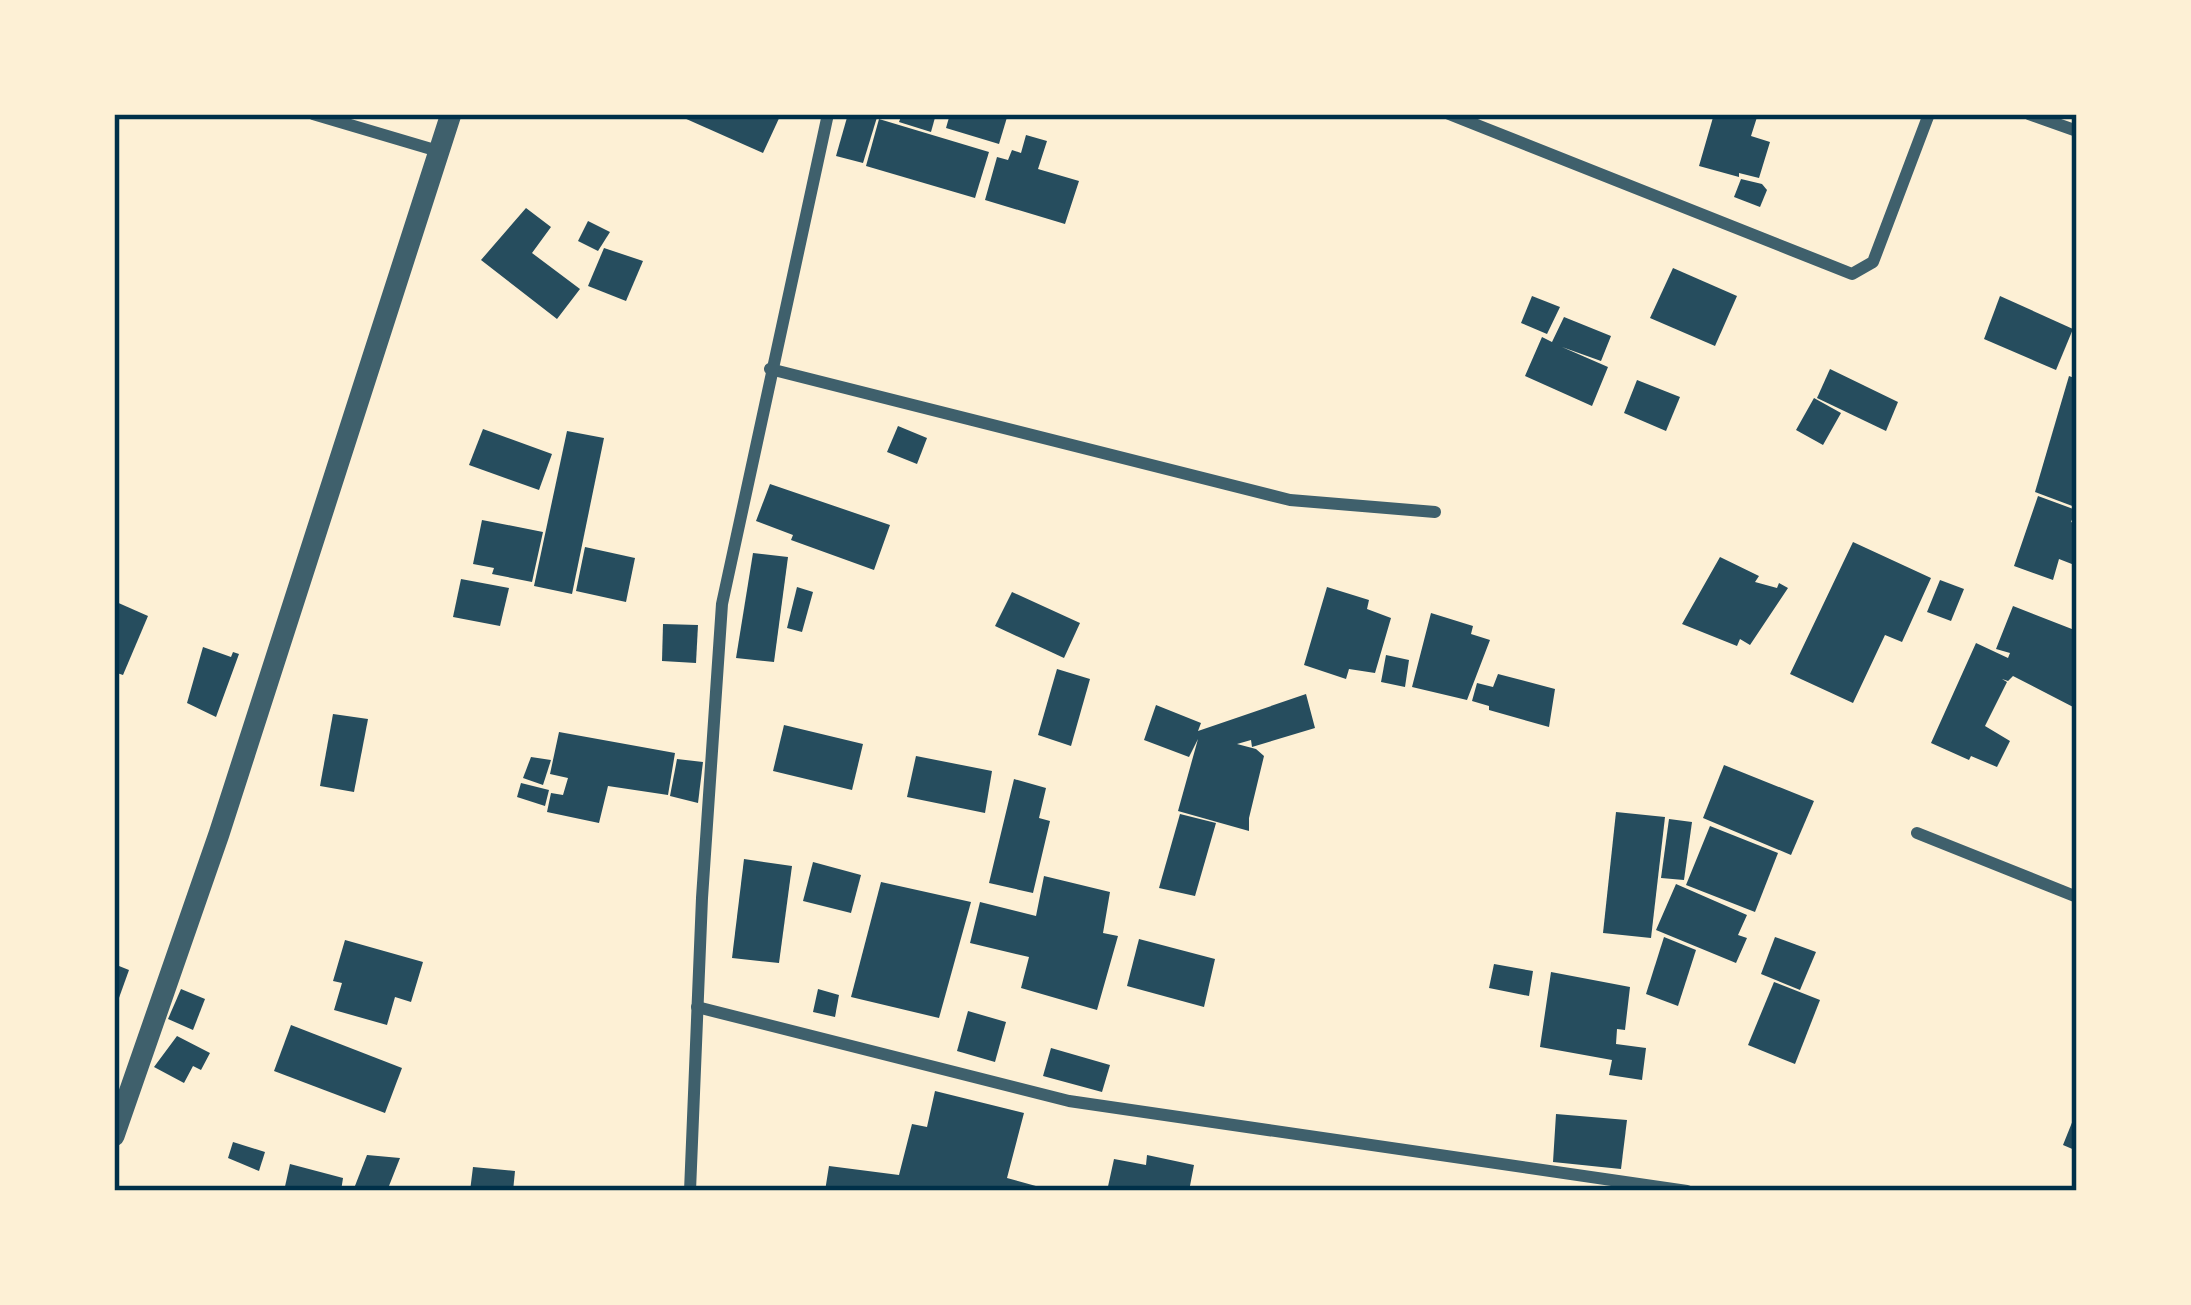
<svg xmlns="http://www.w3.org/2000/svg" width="2191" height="1305" viewBox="0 0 2191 1305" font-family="'PT Sans Narrow',sans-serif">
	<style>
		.building { fill: #264d5e }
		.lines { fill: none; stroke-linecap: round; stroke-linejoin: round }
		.minor { stroke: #3f606c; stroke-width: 12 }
		.tertiary { stroke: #3f606c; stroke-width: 21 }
		.neatline { fill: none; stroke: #003049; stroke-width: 4.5 }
	</style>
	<rect width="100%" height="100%" fill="#fdf0d5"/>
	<g class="building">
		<polygon points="675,114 781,114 763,153"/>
		<polygon points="848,114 878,114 863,163 836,156"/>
		<polygon points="902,114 936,114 931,132 899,122"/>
		<polygon points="950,114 1008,114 999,144 946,128"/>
		<polygon points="1714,114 1758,114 1751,136 1770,142 1759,178 1739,173 1739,177 1699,166"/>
		<polygon points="879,119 989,152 975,198 866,166"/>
		<polygon points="1026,135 1047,141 1038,169 1079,181 1065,224 985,200 997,157 1008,160 1012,150 1021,153"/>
		<polygon points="1741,179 1762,184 1767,190 1760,207 1734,197"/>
		<polygon points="526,208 551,227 532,253 580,289 557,319 481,260"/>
		<polygon points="588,221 610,232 598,251 578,241"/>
		<polygon points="604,248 643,261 626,301 588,286"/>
		<polygon points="1673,268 1737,296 1715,346 1650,318"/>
		<polygon points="1532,296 1560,307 1547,334 1521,323"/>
		<polygon points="2000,296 2073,329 2056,370 1984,339"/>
		<polygon points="1564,317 1611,336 1601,361 1562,347 1608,367 1592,406 1525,376 1542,337 1552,342"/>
		<polygon points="1830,369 1898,402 1886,431 1817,398"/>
		<polygon points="2069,376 2077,379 2075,507 2035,492"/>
		<polygon points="1637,380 1680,397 1666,431 1624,413"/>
		<polygon points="1814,398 1841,413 1823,445 1796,430"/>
		<polygon points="898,426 927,438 917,464 887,452"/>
		<polygon points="483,429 552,454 539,490 469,465"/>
		<polygon points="567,431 604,438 572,594 534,586"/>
		<polygon points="770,484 890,525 874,570 791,540 793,535 756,521"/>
		<polygon points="2038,496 2076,510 2071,522 2077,524 2077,566 2059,559 2053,580 2014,566"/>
		<polygon points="482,520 543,532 532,582 492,574 494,568 473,564"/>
		<polygon points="1853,542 1931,578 1902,642 1885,635 1853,703 1790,674"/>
		<polygon points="585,547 635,558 626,602 576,591"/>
		<polygon points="753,553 788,557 774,662 736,658"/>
		<polygon points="1720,557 1759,576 1755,582 1777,588 1779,583 1788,588 1750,645 1740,639 1737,646 1682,624"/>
		<polygon points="461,579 509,588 500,626 453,617"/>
		<polygon points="1940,580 1964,589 1951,621 1927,612"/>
		<polygon points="797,587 813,592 802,632 787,628"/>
		<polygon points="1327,587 1369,600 1367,609 1391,618 1375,673 1349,669 1346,679 1304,665"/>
		<polygon points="1012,592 1080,623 1064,658 995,626"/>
		<polygon points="114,601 148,616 123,675 114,672"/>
		<polygon points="2013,606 2077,631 2077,709 2013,676 2008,681 2002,679 2007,682 1985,726 2010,741 1997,767 1971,756 1969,760 1931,743 1976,643 2008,658 2010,653 1996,649"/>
		<polygon points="1431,613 1473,626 1471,634 1490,640 1467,700 1412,687"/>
		<polygon points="663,624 698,625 696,663 662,661"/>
		<polygon points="203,647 231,657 233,652 239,654 216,717 187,703"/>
		<polygon points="1386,655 1409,660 1405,687 1381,682"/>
		<polygon points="1057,669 1090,679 1071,746 1038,735"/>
		<polygon points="1498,674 1555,689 1549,727 1489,710 1489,706 1472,701 1477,683 1493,687"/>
		<polygon points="1306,694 1315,728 1252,747 1251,740 1237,744 1256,749 1264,756 1249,818 1249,831 1178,811 1198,739 1189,757 1144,740 1156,705 1201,723 1198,731"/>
		<polygon points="333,714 368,719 354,792 320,786"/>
		<polygon points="784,725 863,744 852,790 773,771"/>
		<polygon points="559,732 675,753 668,795 608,786 599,823 547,812 551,793 563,795 568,778 550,774"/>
		<polygon points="916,756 992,771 985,813 907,797"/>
		<polygon points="531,757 551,760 543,785 523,778"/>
		<polygon points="677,759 703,762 698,803 670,796"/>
		<polygon points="1724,765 1814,801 1791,855 1703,818"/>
		<polygon points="1014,779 1046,788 1039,818 1050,821 1033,893 989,883"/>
		<polygon points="521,783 549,790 545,806 517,797"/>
		<polygon points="1616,812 1665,817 1651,938 1603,933"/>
		<polygon points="1180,814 1216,823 1195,896 1159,888"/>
		<polygon points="1669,819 1692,822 1684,880 1661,878"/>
		<polygon points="1710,826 1778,853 1755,912 1686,885"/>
		<polygon points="744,859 792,866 779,963 732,958"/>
		<polygon points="813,862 861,875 851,913 803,901"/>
		<polygon points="1044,876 1110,892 1103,933 1118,936 1097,1010 1021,988 1029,957 970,943 980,902 1036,916"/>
		<polygon points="881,882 971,902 939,1018 851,997"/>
		<polygon points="1676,884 1747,915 1738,935 1747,938 1736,963 1656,930"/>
		<polygon points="1664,937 1696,950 1678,1006 1646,994"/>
		<polygon points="1775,937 1816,952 1800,990 1761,974"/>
		<polygon points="1139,939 1215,959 1204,1007 1127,986"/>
		<polygon points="345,940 423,962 411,1002 395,997 387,1025 334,1010 342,983 333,981"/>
		<polygon points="114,964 129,970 115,1009 114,1009"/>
		<polygon points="1494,964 1533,971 1529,996 1489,988"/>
		<polygon points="1551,972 1630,987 1625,1030 1617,1029 1616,1044 1646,1048 1642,1080 1609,1075 1612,1060 1540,1047"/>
		<polygon points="1774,982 1820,1000 1795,1064 1748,1045"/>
		<polygon points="181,989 205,999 193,1030 168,1019"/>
		<polygon points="818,989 839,995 835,1017 813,1012"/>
		<polygon points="968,1011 1006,1022 995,1062 957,1051"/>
		<polygon points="291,1025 402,1068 385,1113 274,1071"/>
		<polygon points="177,1036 210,1053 201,1070 193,1066 184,1083 154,1067"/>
		<polygon points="1051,1048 1110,1065 1102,1092 1043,1076"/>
		<polygon points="935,1091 1024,1113 1007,1178 1054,1191 924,1191 901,1186 900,1191 825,1191 829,1166 899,1175 912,1124 927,1127"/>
		<polygon points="2077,1110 2077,1151 2063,1145"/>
		<polygon points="1556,1114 1627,1120 1621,1169 1553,1162"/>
		<polygon points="233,1142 265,1152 259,1171 228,1158"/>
		<polygon points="367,1155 400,1158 387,1191 353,1191"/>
		<polygon points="1147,1155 1194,1165 1189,1191 1107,1191 1114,1159 1146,1165"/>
		<polygon points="290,1164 343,1178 341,1191 284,1191"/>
		<polygon points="473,1167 515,1171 513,1191 470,1191"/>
	</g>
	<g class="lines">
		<g class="minor">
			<polyline points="313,114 438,151"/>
			<polyline points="1449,114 1852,274 1873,262 1929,114"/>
			<polyline points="2029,114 2077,131"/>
			<polyline points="770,369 1290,500 1435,512"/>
			<polyline points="1917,833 2077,897"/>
			<polyline points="697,1007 1069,1101 1687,1191"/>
			<polyline points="690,1191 702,898 722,604 828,114"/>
		</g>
		<polyline class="tertiary" points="114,1136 219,834 451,114"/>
	</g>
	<rect width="2191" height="1305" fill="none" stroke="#fdf0d5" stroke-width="234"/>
	<rect x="117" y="117" width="1957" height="1071" class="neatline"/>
</svg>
